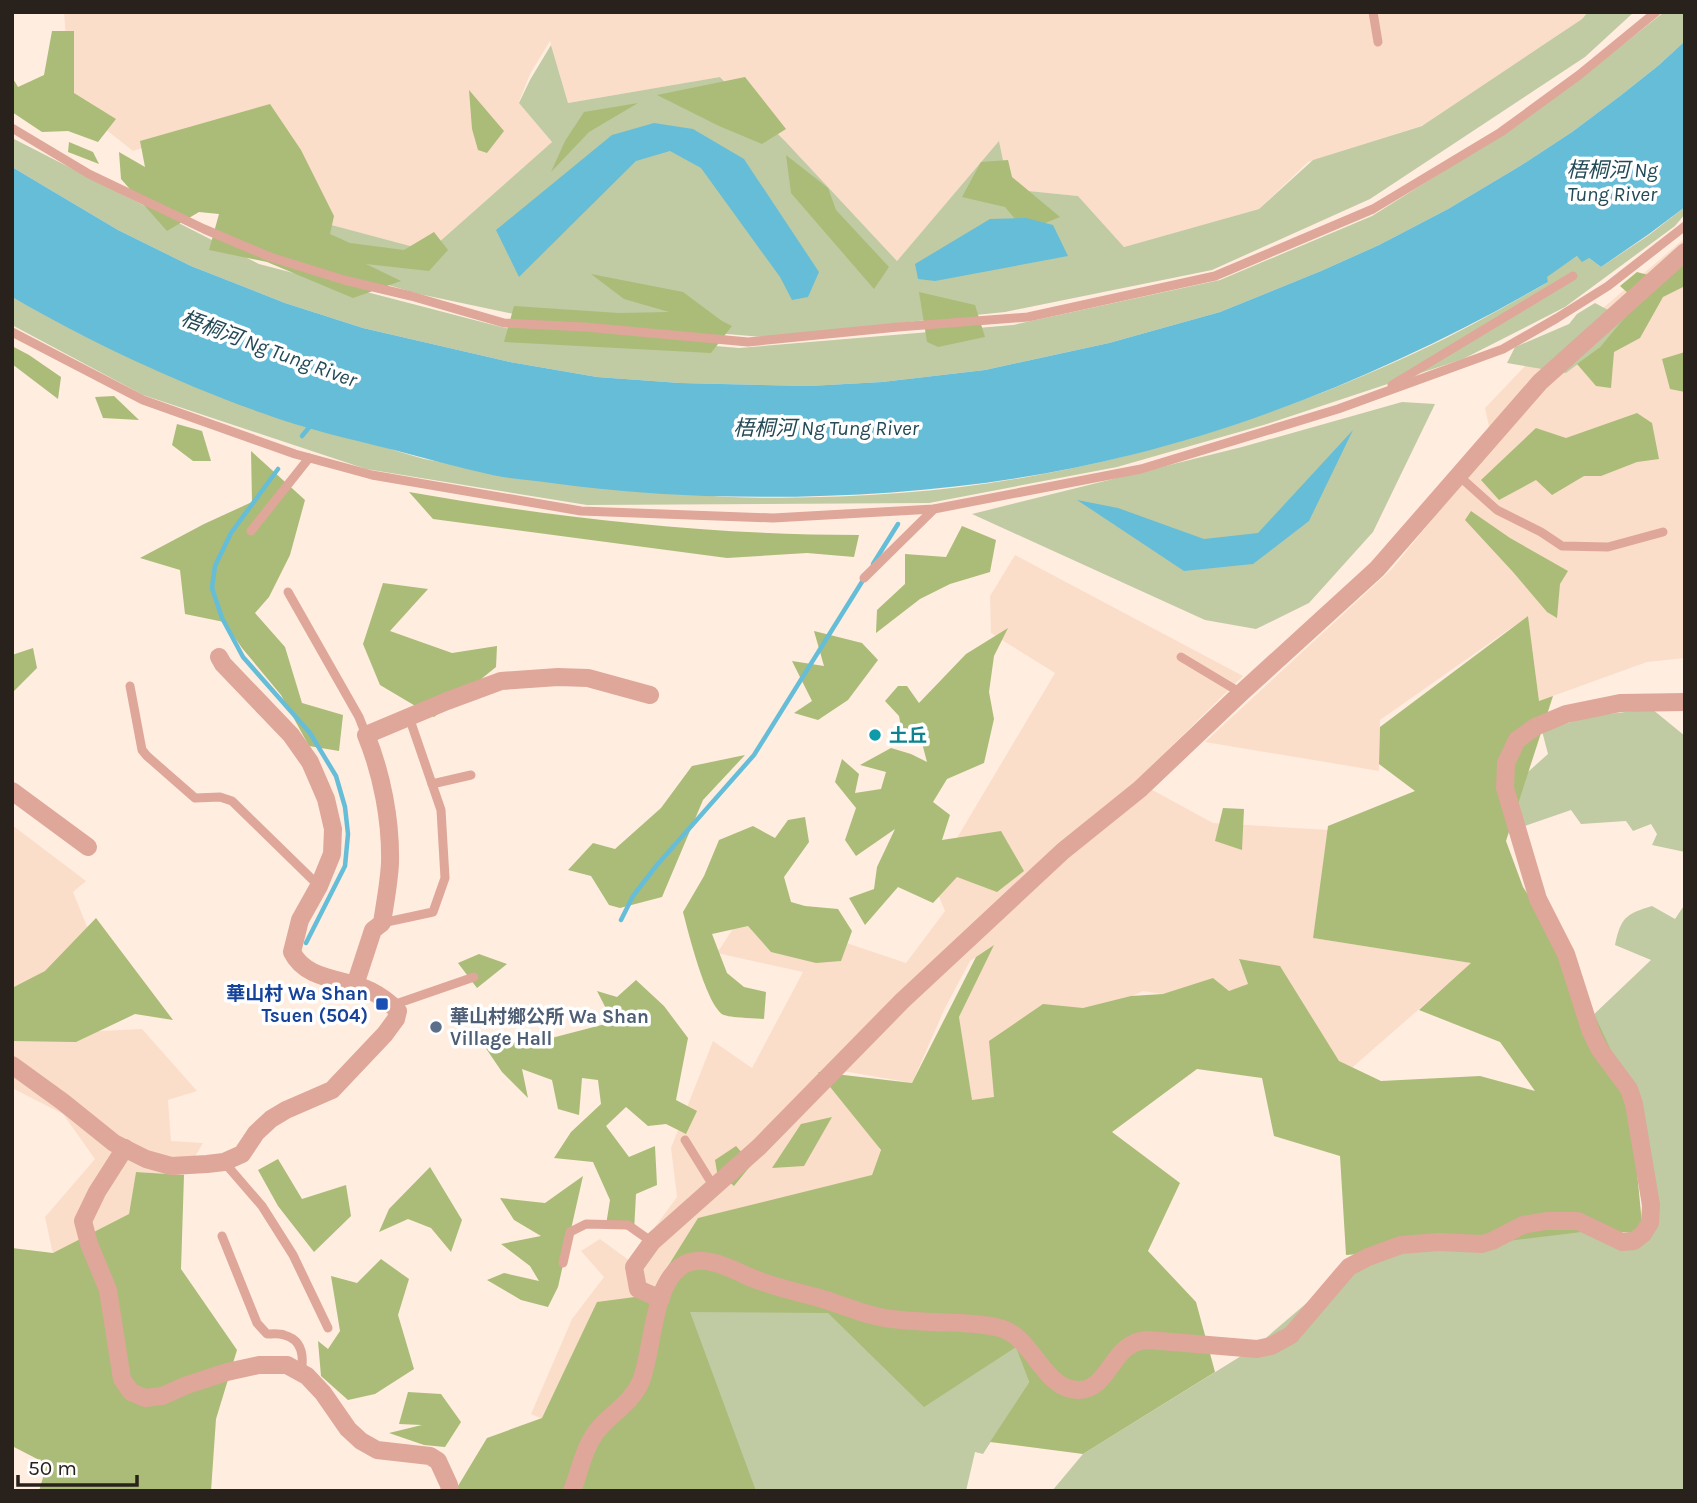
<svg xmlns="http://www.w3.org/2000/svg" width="1697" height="1503" viewBox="0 0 1697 1503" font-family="Karla,'Noto Sans SC',sans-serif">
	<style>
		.built { fill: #fbdec9 }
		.green { fill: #c0cba3 }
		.forest { fill: #aabc78 }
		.water { fill: #66bdd8 }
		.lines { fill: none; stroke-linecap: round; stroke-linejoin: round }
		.stream { stroke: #66bdd8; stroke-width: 4.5 }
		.service { stroke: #dea799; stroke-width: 9 }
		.minor { stroke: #dea799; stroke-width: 18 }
		.culture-dot { fill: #0f9aa8; stroke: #fff; stroke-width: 2.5 }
		.transit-dot { fill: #1a4fb4; stroke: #fff; stroke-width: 2.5 }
		.service-dot { fill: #5c6f8a; stroke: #fff; stroke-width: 2.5 }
		.labels { text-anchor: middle; stroke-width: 7; stroke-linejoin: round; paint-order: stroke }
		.culture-label { font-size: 19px; font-weight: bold; fill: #0d838f; stroke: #fff; text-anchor: start }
		.transit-label { font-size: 19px; font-weight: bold; fill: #164399; stroke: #fff; text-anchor: end }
		.service-label { font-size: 19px; font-weight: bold; fill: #4e5e75; stroke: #fff; text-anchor: start }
		.water-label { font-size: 21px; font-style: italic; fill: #234a56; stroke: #fff }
	</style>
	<rect width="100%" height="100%" fill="#ffede0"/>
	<g class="built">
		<polygon points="64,12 1588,12 1582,19 1427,124 1308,162 1259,209 1124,247 1078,196 1009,189 999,142 897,261 785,141 721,77 568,103 550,41 530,74 519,102 552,142 429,251 331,225 268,109 133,151 48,84 68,69"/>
		<polygon points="1685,238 1685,658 1647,662 1539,701 1528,616 1380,720 1379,771 1205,742 1392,569 1493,444 1485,408 1548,342 1582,326"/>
		<polygon points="1015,555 1243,676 1136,781 1213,823 1329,830 1313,938 1472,963 1347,1072 1275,976 1239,960 1248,984 1235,996 1213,978 1173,996 1143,991 1088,1017 994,1098 965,1101 959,1017 975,984 976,957 970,961 945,1008 912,1083 826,1068 881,1151 868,1185 698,1218 650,1296 552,1423 531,1414 572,1319 604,1277 581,1251 600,1239 630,1261 677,1197 671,1148 713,1041 752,1068 803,972 717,953 746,909 906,963 945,911 932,880 1055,673 991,633 990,596"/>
		<polygon points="12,825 86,881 73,892 97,951 12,989"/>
		<polygon points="12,1011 16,1035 142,1029 197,1091 168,1100 171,1141 203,1143 184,1175 136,1172 129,1214 54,1259 45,1217 95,1159 63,1114 12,1088"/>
	</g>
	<g class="green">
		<polygon points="1588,12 1634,12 1585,57 1370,199 1212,270 1005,312 762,337 528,317 419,294 289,256 324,223 429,251 552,142 519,103 530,80 551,45 568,103 720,77 785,141 897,261 999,141 1009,189 1078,196 1124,247 1259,209 1313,160 1422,126 1582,19"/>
		<polygon points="1664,12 1685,12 1685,41 1659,65 1620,96 1572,132 1520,166 1448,209 1379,245 1321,271 1220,312 1109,343 985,370 882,382 809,386 680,383 597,377 510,362 363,328 285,303 191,266 118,230 12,167 12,138 259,264 505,328 739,348 1013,325 1220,280 1372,216 1493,140 1573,84"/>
		<path d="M1685,207V214L1675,226L1565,307L1463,359L1267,424L1117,467L929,503L587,505L366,469L143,395L12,325V297L80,334L188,384L400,452L424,459L452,464C515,472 577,479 639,486C669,490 700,496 730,497C833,500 937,494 1038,475C1168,451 1296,408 1417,352C1462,331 1505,307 1548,282L1546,277L1577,256L1589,258L1601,267L1649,235Z"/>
		<polygon points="1595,303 1625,319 1600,347 1566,373 1507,363 1515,347 1569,324 1577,314"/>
		<polygon points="1402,402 1435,404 1373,532 1309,603 1256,629 1205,620 972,514 1242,447"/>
		<polygon points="1652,709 1685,736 1685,852 1652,845 1657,834 1651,824 1633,831 1626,821 1581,824 1571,810 1522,827 1511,787 1548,754 1542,731 1590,716"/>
		<path d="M1685,904V1491H1052L1083,1454L1254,1348L1349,1267L1368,1257L1553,1223L1622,1242L1643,1234L1639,1130L1588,1020L1651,960L1615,945C1621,917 1626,914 1652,906L1675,919Z"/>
		<polygon points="686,1297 829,1301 1017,1347 1029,1382 983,1454 975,1452 966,1491 742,1491 698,1351"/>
	</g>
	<g class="forest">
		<polygon points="52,31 74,31 74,93 116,119 98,142 68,131 42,132 12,112 12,77 18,87 44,75"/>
		<polygon points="745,77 786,129 762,144 719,126 657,95"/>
		<polygon points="469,90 504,131 487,153 478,150 472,129"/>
		<polygon points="638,103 589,132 551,172 565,141 584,112"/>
		<polygon points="270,104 301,150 334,216 330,234 350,243 404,250 434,232 448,250 429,271 366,264 401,281 353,298 267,262 209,250 219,214 199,212 167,231 121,179 119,152 145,167 140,141"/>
		<polygon points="69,142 93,152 99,164 68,152"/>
		<polygon points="786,155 828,188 836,210 889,267 874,289 791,193"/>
		<polygon points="1008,160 1012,177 1060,217 1025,231 1005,207 962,197 981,162"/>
		<polygon points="1685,246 1685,286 1663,297 1640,338 1614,352 1611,388 1596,386 1577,364 1600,347 1638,302 1620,286 1637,272 1652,276"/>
		<polygon points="591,274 683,292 722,321 732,326 711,353 504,342 514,306 619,313 669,312 624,299"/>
		<polygon points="919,292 975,305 985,337 938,347 927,342"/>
		<polygon points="12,346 29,355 61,377 58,399 12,364"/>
		<polygon points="1685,352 1685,392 1670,389 1662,359"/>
		<polygon points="114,396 139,420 103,418 95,397"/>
		<polygon points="1637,413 1652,423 1659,459 1637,462 1601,476 1584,476 1552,495 1536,480 1499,500 1481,480 1536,428 1566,438"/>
		<polygon points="177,424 202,431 211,461 193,461 172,445"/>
		<polygon points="251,451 305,500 290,555 269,597 255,613 285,647 302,703 343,715 339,751 309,746 281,695 242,648 224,622 185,614 180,570 140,558 204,524 252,502"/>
		<path d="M409,492C557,518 708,535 859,535L854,557L807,553L727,558L433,519Z"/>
		<polygon points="1471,511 1510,538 1568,571 1560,584 1557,618 1547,612 1513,572 1465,520"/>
		<polygon points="962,526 996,540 990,572 950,584 920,599 876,633 877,610 905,584 905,554 946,557"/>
		<polygon points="383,583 428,589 390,631 452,653 497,646 496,667 434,717 380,685 363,644"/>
		<polygon points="1528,616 1539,701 1553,696 1506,841 1523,887 1566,954 1629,1089 1643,1234 1598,1230 1482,1244 1346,1255 1340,1156 1274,1136 1262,1078 1197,1069 1112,1132 1180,1183 1148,1251 1196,1302 1215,1372 1083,1454 990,1442 1029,1382 1016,1347 924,1407 828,1313 690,1312 756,1491 455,1491 487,1438 542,1418 597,1302 650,1295 698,1218 872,1175 881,1150 818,1072 912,1083 976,957 994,945 959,1017 972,1100 994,1097 989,1041 1043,1004 1083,1008 1131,996 1163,994 1213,978 1229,991 1248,984 1239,959 1280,966 1339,1061 1381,1081 1480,1076 1535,1091 1500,1042 1419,1010 1471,963 1313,938 1328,826 1415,791 1379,764 1380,727"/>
		<polygon points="1008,628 994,656 989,692 994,719 984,763 947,779 933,802 950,815 942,840 1001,831 1024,871 997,892 957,877 933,903 898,887 865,925 849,898 874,889 877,867 895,829 856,856 845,840 856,808 835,782 842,759 859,774 855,793 881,789 886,772 860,765 891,748 911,754 927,762 922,743 902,732 899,716 885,701 898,686 907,686 919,703 966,654"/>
		<polygon points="814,631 862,643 878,660 848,700 818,720 794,713 812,701 792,661 824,666"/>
		<polygon points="33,648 37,668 12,693 12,655"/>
		<polygon points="745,755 703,800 662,897 620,908 609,905 591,876 568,870 593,843 615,849 661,808 692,766"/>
		<polygon points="1223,808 1244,809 1242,850 1215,841"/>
		<path d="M805,817L809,842L784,877L791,902L805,906L838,909L852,931L841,961L816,963L771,952L748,926L712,934L727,973L744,987L766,992L764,1019C754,1018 732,1018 724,1015C707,1008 688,931 683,912L704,876L719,840L753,826L775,838L788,820Z"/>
		<polygon points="96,918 173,1020 135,1014 76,1042 12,1041 12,988 45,971"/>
		<polygon points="479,954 507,964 477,988 458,963"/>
		<polygon points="636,980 664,1006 688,1038 676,1100 697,1111 686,1134 666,1124 648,1126 626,1107 606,1126 629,1157 655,1146 657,1185 636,1194 634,1231 606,1225 610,1200 593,1162 554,1158 571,1132 601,1104 598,1080 582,1078 579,1115 558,1109 552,1080 522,1069 528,1098 502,1072 483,1044 540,1041 613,1022 597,991 617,997"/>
		<polygon points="832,1117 804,1166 772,1168 801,1124"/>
		<polygon points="736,1146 752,1164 734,1186 717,1172 715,1160"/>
		<polygon points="278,1159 302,1199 346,1185 351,1216 314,1252 278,1206 258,1170"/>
		<polygon points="430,1167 462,1220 451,1252 431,1228 408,1219 379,1232 389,1209"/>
		<polygon points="136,1172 184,1175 181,1269 237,1350 216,1419 211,1491 39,1491 47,1464 12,1446 12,1248 53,1253 129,1214"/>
		<polygon points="583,1176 558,1287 548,1307 521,1300 487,1280 504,1273 539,1281 530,1266 501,1244 541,1236 514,1220 500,1198 545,1203"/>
		<polygon points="381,1259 409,1279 398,1315 414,1369 375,1394 348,1400 321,1376 318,1341 328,1349 340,1331 331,1276 357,1283"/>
		<polygon points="408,1392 441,1394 461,1422 445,1447 424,1445 389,1433 422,1425 399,1424"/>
	</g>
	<g class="water">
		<path d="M1685,41V207L1649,234L1601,267L1589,258L1582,262L1577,256L1547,277L1548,282C1418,357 1278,418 1131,455C990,490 850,500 705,496C649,494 593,489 536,481C520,479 504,478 488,474C457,467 425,458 394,450C350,439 305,429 262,413C177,383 90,342 12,297V167L118,230L191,266L285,303L363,328L510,362L597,377L680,383L809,386L882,382L985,370L1109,343L1220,312L1321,271L1379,245L1448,209L1520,166L1572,132L1620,96L1659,65Z"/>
		<polygon points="654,123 693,129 744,159 819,272 808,297 792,300 780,277 701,168 670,151 636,161 519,277 496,230 612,135"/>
		<polygon points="1026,218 1053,225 1068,256 935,281 918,279 915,264 990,219"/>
		<polygon points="1353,430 1309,521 1253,564 1184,571 1077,500 1118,508 1204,539 1258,533"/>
	</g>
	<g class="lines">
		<g class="stream">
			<polyline points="302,436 311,425"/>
			<polyline points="278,469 231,533 215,566 212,588 222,618 243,657 310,733 336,776 345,807 348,834 345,866 306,943"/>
			<polyline points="873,564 898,524"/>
			<polyline points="621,920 633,896 657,865 754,755 865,577"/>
		</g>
		<g class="service">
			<polyline points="1373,12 1378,42"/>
			<polyline points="12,128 89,174 204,229 270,257 344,280 411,296 504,323 585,327 748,342 898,327 1028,317 1215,276 1373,209 1501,132 1579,75 1656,12"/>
			<polyline points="12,332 143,400 295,454 372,475 581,511 773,518 934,509 1141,469 1338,409 1503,349 1557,318 1608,286 1685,226"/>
			<polyline points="1392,385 1573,276"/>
			<polyline points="1459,476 1497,510 1541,532 1562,546 1608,547 1663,532"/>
			<polyline points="251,531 309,458"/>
			<polyline points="864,578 934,509"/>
			<polyline points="288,592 359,717 366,735"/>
			<polyline points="1181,657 1241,693"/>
			<polyline points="130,686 142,750 147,756 195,798 220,797 232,801 319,886"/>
			<polyline points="432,784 471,775"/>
			<polyline points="382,923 433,912 445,878 441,810 409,717"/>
			<polyline points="393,1005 474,977"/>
			<polyline points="685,1140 714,1187"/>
			<polyline points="224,1162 262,1206 293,1255 328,1328"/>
			<path d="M222,1236L257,1323L267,1334C272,1334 279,1333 284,1335C303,1340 304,1357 301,1373"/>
			<polyline points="563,1263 570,1232 586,1224 628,1225 652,1242"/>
		</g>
		<g class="minor">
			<polyline points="12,791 88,847"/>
			<path d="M355,985L373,930L382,923C385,903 389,883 390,863C391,821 382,774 366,735L447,701L501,681L558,677L588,678L650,695"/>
			<path d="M12,1065L63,1102L114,1143L146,1159L171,1166L207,1164L224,1162L242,1154L256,1133L271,1119L286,1110L332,1090L385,1034L396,1019L398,1011C390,1003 381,996 371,991C345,978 306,981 292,952L300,920L319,886L332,854L333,829L326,799L310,762L291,735L223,664L219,657"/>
			<polyline points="125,1148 97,1192 83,1221 89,1244 108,1290 122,1379 131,1392 145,1398 162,1396 187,1385 227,1372 259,1365 287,1365 307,1376 323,1393 348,1429 361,1441 377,1450 430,1456 438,1461 449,1485 450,1491"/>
			<polyline points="661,1299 638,1289 634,1267 652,1242 759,1147 902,1001 1063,851 1140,789 1241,693 1377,569 1540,382 1685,252"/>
			<path d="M572,1491C580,1471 583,1450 596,1432C610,1414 632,1403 641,1381C653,1351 652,1288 680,1267C699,1253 726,1266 745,1275C771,1287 799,1292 826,1300C848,1307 869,1317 892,1319C915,1322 938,1322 961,1323C975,1324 989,1324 1003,1329C1033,1339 1045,1391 1079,1390C1111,1389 1111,1341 1148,1340L1257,1349L1271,1346L1291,1335L1349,1267L1368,1257L1401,1245L1439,1242L1482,1244L1492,1241L1523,1225L1546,1221H1578L1622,1242L1634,1241L1643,1234L1650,1223L1651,1205L1634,1104L1629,1089L1600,1050L1591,1032L1566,954L1538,899L1505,788L1506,763L1517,740L1535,727L1566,714L1620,703L1685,702"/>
		</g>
	</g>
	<circle class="culture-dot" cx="875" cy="735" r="7"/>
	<rect class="transit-dot" x="375" y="997" width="14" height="14" rx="3.5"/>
	<circle class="service-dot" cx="436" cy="1027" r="7"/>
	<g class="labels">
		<g class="culture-label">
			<text x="889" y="742">土丘</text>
		</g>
		<g class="transit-label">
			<text x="368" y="1000">華山村 Wa Shan<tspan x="368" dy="22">Tsuen (504)</tspan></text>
		</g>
		<g class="service-label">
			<text x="450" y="1023">華山村鄉公所 Wa Shan<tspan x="450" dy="22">Village Hall</tspan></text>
		</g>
		<g class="water-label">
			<text x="1612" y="177">梧桐河 Ng<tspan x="1612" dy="24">Tung River</tspan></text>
			<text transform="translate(269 349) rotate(20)" y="7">梧桐河 Ng Tung River</text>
			<text x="826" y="435">梧桐河 Ng Tung River</text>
		</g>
	</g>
	<rect width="1697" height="1503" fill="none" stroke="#29211b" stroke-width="28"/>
	<path d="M18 1475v10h119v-10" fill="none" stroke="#29211b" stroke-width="3.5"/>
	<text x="28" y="1475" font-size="21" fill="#29211b" stroke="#ffffff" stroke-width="5" paint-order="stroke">50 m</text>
</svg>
